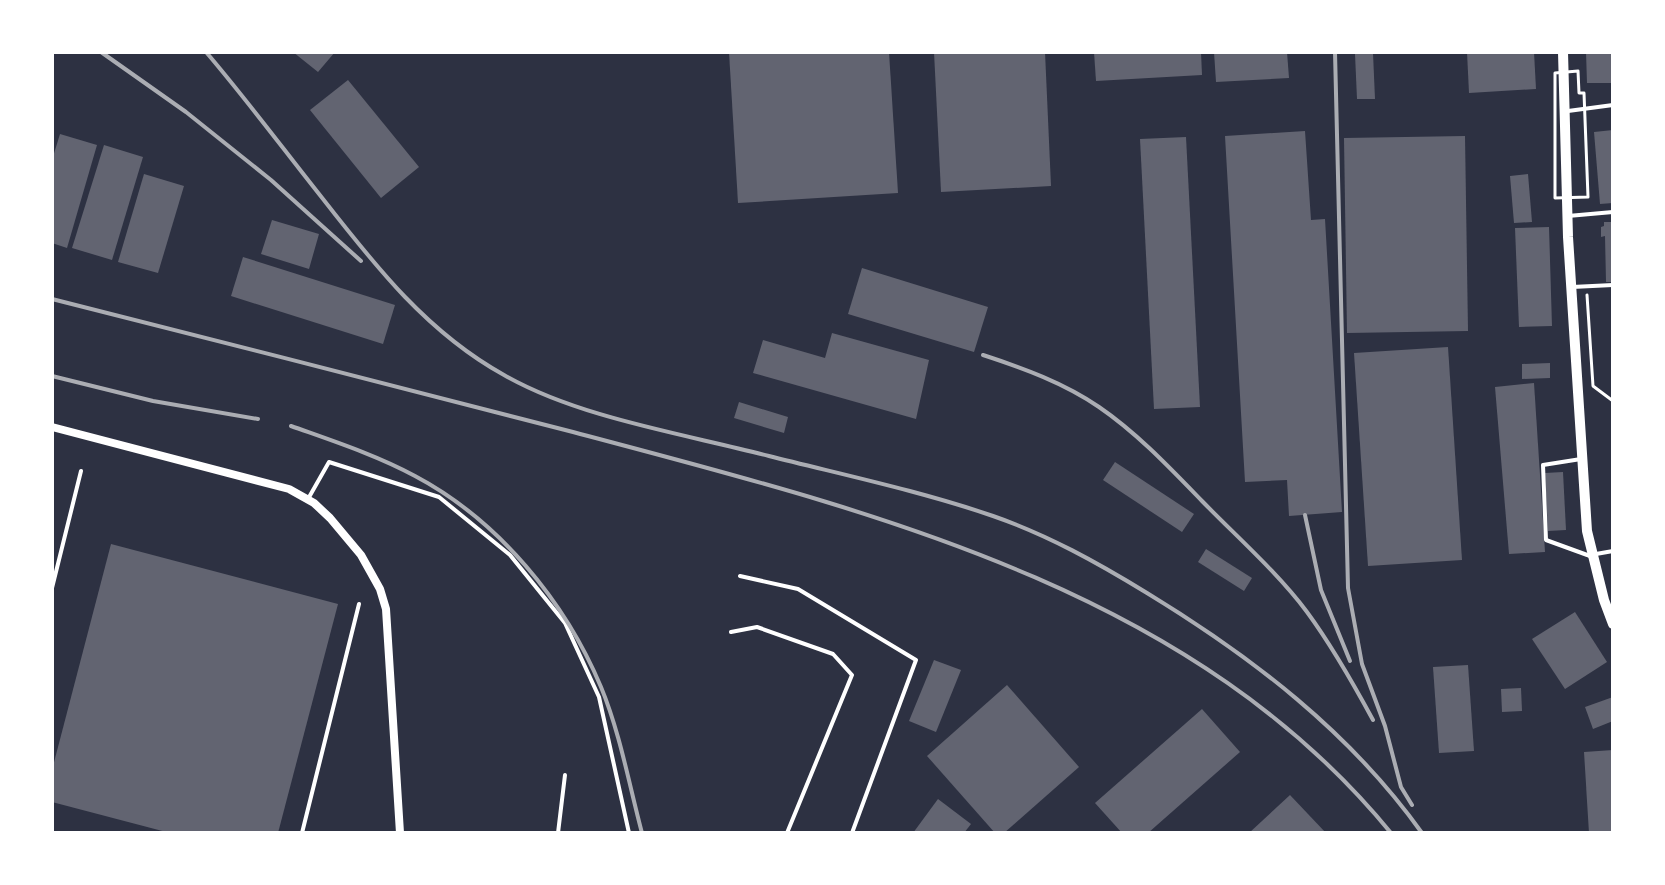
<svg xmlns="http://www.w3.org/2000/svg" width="1665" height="885" viewBox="0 0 1665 885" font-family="'Source Serif 4',serif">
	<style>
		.building { fill: #626471 }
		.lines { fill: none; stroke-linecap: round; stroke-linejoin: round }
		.path { stroke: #fff; stroke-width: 3 }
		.service { stroke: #fff; stroke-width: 4 }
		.minor { stroke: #fff; stroke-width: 8 }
		.tertiary { stroke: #fff; stroke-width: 10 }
		.rail { stroke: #abadb3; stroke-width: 4 }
	</style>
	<rect width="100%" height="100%" fill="#2d3142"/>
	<g class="building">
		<polygon points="293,52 335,52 318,72"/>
		<polygon points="729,52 889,52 898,193 738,203"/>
		<polygon points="934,52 1045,52 1051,186 941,192"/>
		<polygon points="1094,52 1201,52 1202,75 1096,81"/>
		<polygon points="1214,52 1287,52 1289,78 1216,82"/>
		<polygon points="1467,52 1534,52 1536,89 1469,93"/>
		<polygon points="1586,52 1613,52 1613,83 1587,83"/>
		<polygon points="1373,53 1375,99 1357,99 1355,54"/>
		<polygon points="348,80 419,167 381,198 310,110"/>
		<polygon points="1613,130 1613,203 1600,204 1594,132"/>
		<polygon points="1305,131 1311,220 1325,219 1342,512 1289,516 1287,480 1245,482 1225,136"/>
		<polygon points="60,134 97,145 67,248 52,243 52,160"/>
		<polygon points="1465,136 1468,331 1347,333 1344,138"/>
		<polygon points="1186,137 1200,407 1154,409 1140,139"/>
		<polygon points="104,145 143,157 112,260 72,248"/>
		<polygon points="144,174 184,186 158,273 118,262"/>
		<polygon points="1528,174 1532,222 1514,223 1510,176"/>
		<polygon points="272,220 319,234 309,269 261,254"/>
		<polygon points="1604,222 1613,222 1613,282 1606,282 1605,236 1601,237 1601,227 1604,226"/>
		<polygon points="1549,227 1552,326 1519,327 1515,228"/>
		<polygon points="243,257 395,305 383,344 231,296"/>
		<polygon points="862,268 988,307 974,352 848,314"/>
		<polygon points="832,333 929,360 916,419 753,373 763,340 825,358"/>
		<polygon points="1448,347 1462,560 1368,566 1354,353"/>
		<polygon points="1550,363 1550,378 1522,379 1522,364"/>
		<polygon points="1534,383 1545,552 1509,554 1495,387"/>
		<polygon points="739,402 788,417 784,433 734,418"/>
		<polygon points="1115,462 1194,514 1182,532 1103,480"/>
		<polygon points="1563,472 1566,530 1548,531 1545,473"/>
		<polygon points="111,544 338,604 278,833 170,833 52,802 52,770"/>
		<polygon points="1206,549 1252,578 1244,591 1198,562"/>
		<polygon points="1575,612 1607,662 1565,689 1532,639"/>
		<polygon points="934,660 961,670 936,732 909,721"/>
		<polygon points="1468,665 1474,751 1439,753 1433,667"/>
		<polygon points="1007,685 1079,767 1004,833 995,833 927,756"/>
		<polygon points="1521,688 1522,711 1502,712 1501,689"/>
		<polygon points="1613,697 1613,721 1593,729 1585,707"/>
		<polygon points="1202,709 1240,752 1148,833 1122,833 1095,803"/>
		<polygon points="1613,750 1613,833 1589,833 1584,752"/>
		<polygon points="1290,795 1326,833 1249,833"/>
		<polygon points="938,799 971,824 964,833 913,833"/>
	</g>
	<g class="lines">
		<g class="path">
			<polygon points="1578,71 1579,93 1584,93 1588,197 1555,198 1555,73"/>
			<polyline points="1587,295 1593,386 1613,401"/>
		</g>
		<g class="service">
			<polyline points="1568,111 1613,105"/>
			<polyline points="1568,216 1613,212"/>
			<polyline points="1572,287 1613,285"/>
			<polyline points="1581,459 1543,465 1546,540 1590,556"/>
			<polyline points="308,499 329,462 439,497 510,555 565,623 599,697 629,833"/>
			<polyline points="1596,554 1613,551"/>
			<polyline points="740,576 798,589 916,660 852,833"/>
			<polyline points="52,588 81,471"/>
			<polyline points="731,632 757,627 833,654 852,675 787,833"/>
			<polyline points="302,833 359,604"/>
			<polyline points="558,833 565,775"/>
		</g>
		<polyline class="minor" points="52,427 289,489 314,503 330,518 361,555 380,589 386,609 400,833"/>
		<polyline class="tertiary" points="1563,52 1568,237 1587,531 1604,600 1613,624"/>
		<g class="rail">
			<polyline points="101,52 186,112 271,180 361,261"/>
			<path d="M206,52C247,100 284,150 323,199C376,267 428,333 504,375C579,418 685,434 769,456C844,475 920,491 993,516C1048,535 1098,563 1147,593C1252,657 1350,732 1422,833"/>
			<polyline points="1335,52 1348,588 1362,664 1385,726 1401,787 1412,805"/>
			<path d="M52,299C226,343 399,387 573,432C866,510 1190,587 1391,833"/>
			<path d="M983,355C1023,368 1064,383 1099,407C1137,433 1170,468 1202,501C1237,537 1277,572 1307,612C1332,646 1353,683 1373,720"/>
			<polyline points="52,376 153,401 258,419"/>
			<path d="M291,426C333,441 376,455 415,476C498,520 565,601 601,687C620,733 629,784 642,833"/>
			<polyline points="1305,515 1321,590 1350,661"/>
		</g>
	</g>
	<rect width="1665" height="885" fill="none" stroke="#ffffff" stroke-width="108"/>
</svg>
